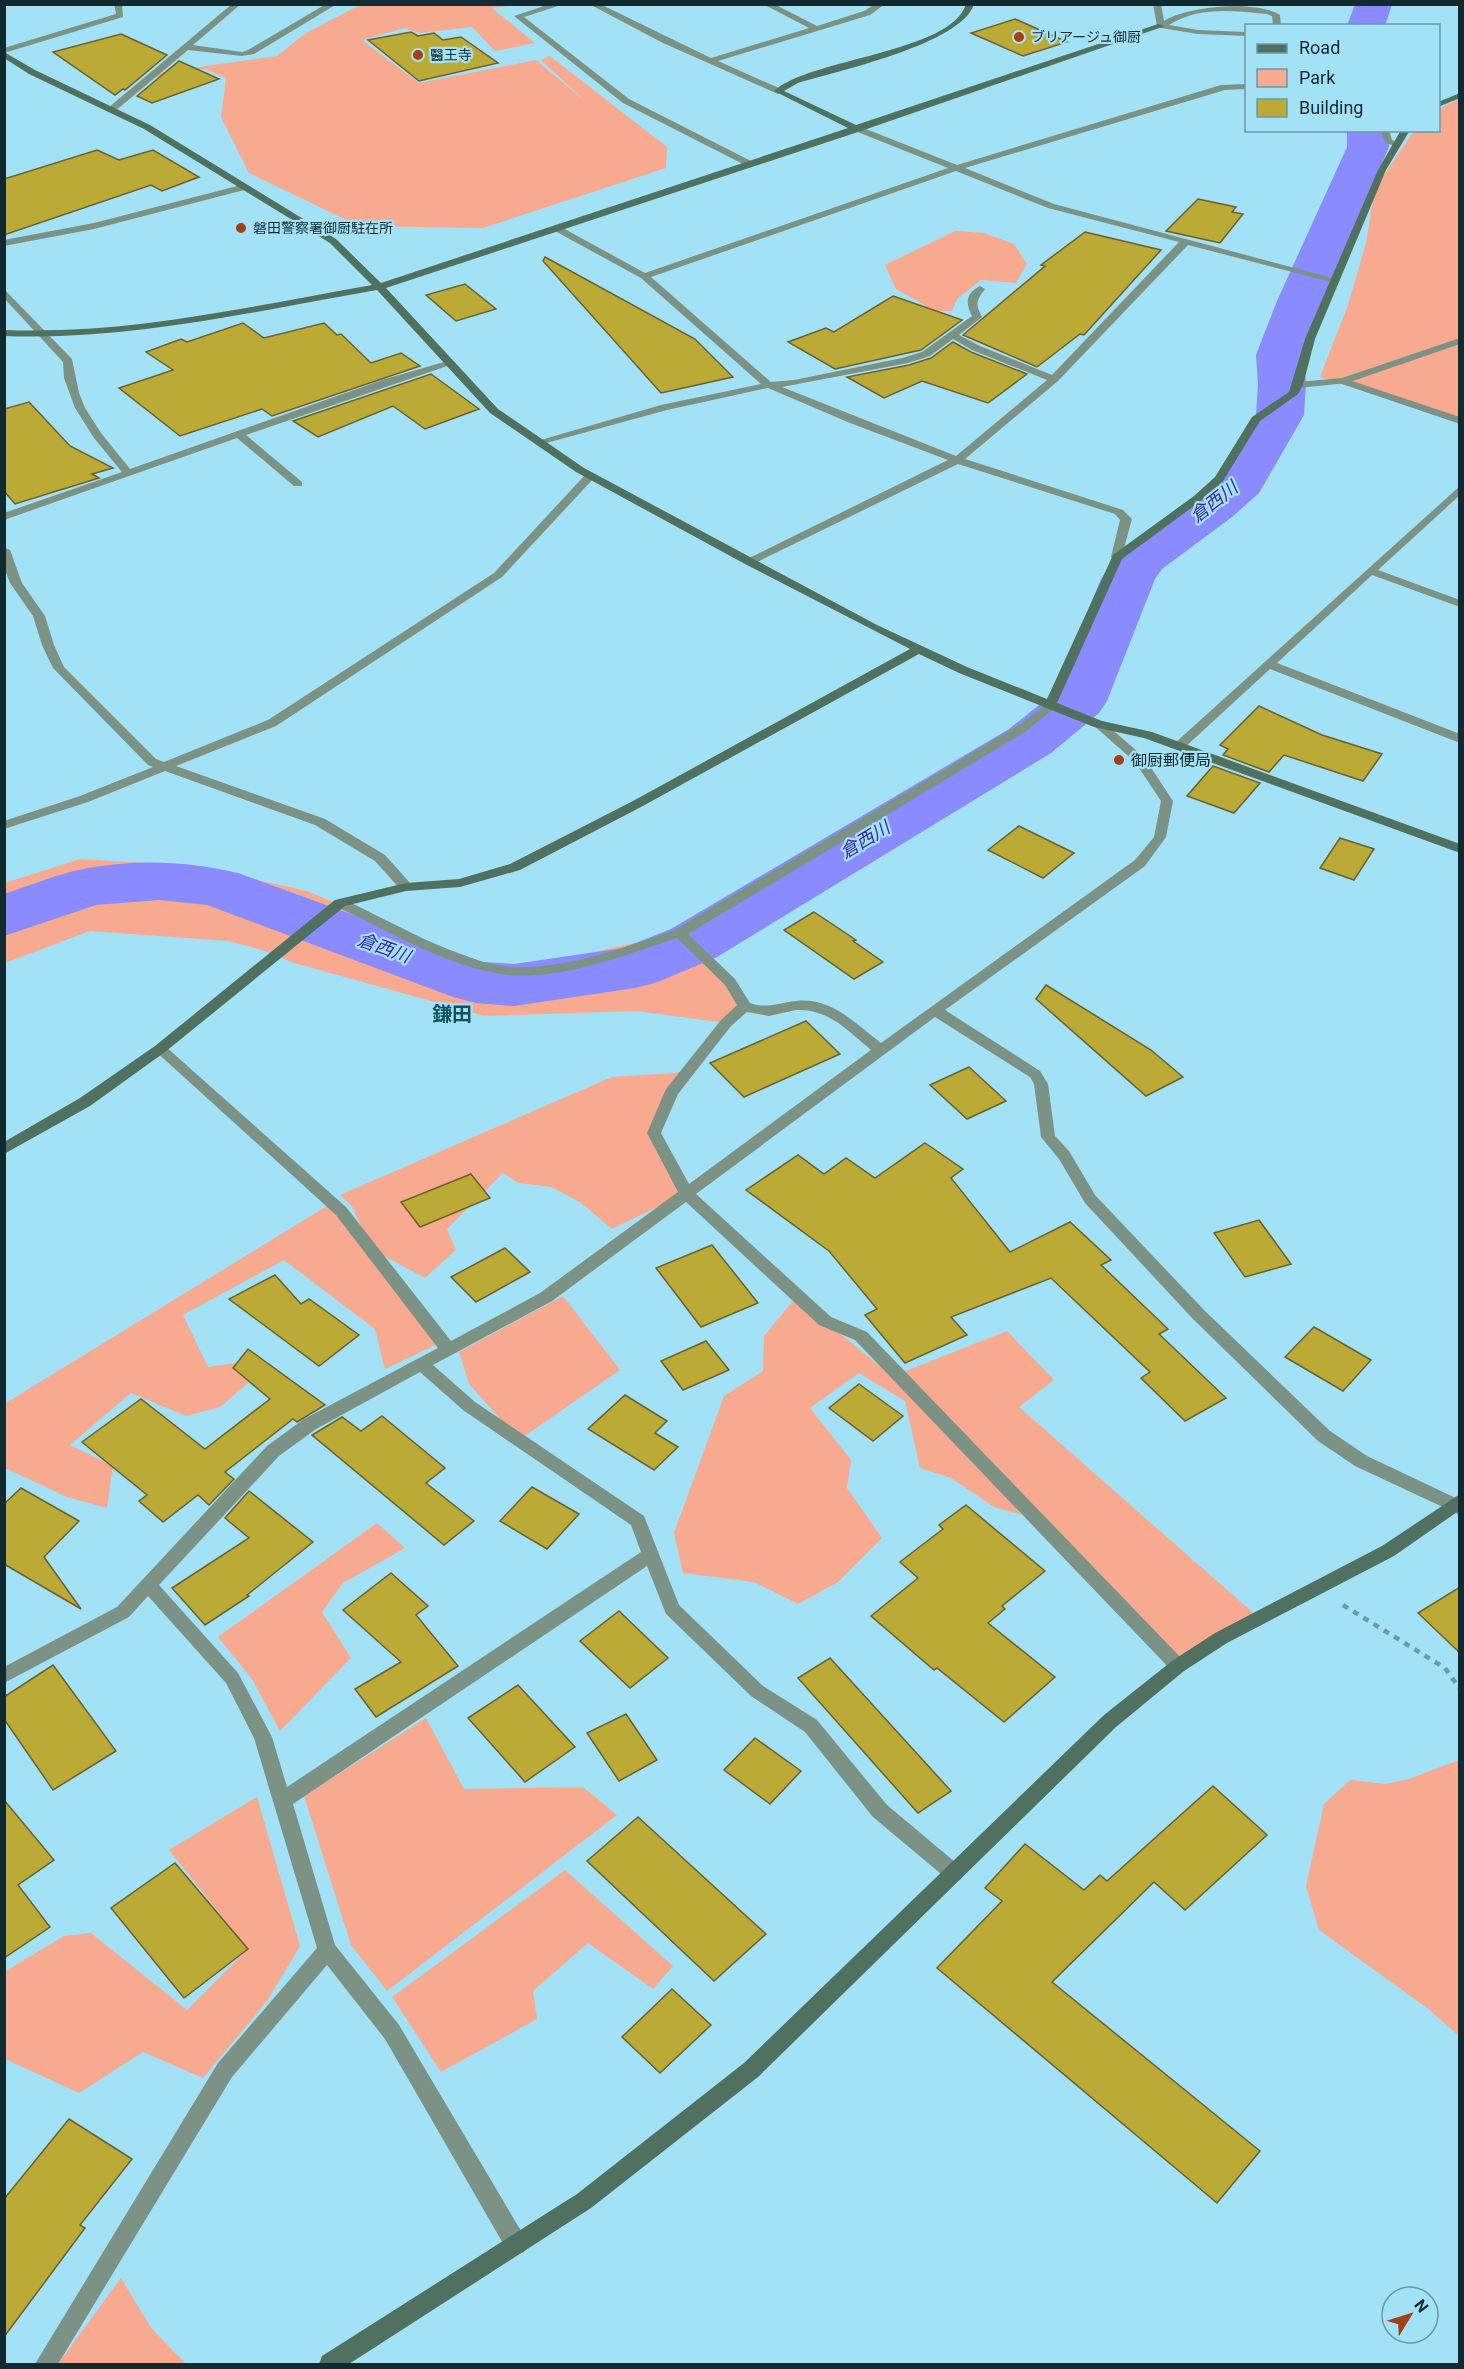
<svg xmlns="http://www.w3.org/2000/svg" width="1464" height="2369" viewBox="0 0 1464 2369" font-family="Roboto,'Noto Sans JP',sans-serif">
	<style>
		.green { fill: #f7aa8f }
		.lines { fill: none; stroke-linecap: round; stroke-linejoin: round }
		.river { fill: #898bfe; fill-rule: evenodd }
		.building { fill: #bbaa36; stroke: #696131; stroke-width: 1.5 }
		.path { stroke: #6c9cac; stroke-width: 4.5; stroke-dasharray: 6 6; stroke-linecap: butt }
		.lane { fill: #7c9285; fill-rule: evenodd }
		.street { fill: #7c9285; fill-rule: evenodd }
		.secondary { fill: #50715f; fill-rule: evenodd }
		.poi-dot { fill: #a54015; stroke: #a3e1f6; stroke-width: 2 }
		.labels { text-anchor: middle; stroke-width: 4.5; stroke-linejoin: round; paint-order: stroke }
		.far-poi-label { font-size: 14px; fill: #112a32; stroke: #a3e1f6; text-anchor: start }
		.poi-label { font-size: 16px; fill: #112a32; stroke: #a3e1f6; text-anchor: start }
		.water-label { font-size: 18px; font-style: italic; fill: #3d26ab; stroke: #a3e1f6 }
		.quarter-label { font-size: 20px; font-weight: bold; fill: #105264; stroke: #a3e1f6 }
	</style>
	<rect width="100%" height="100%" fill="#a3e1f6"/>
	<g class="green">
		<polygon points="360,5 517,5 492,8 535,43 495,51 472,27 419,33 405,28 362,40 419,83 536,60 585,101 541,60 550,56 667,147 666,168 483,228 359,226 249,173 221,117 226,78 205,69 148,79 163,72 277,56 306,33"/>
		<polygon points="1459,99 1459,421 1320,377 1348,305 1366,243 1375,188 1414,131 1438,130 1439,109"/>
		<polygon points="955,231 984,233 1014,244 1027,264 1016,283 981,280 957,299 952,311 935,311 896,289 885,265"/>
		<polygon points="80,859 194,866 307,891 481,964 509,971 679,933 745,1006 726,1023 637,1011 485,1016 294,963 265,951 229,941 90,931 5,963 5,883"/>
		<polygon points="687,1072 654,1133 686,1193 612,1229 580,1202 551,1187 518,1183 503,1173 447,1229 456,1250 425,1278 371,1249 352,1206 340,1195 612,1077"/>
		<polygon points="332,1203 442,1342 385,1369 375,1329 284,1260 183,1315 208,1367 244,1362 248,1383 220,1407 186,1416 131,1393 70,1445 113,1466 107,1508 67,1497 5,1468 4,1404"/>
		<polygon points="563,1296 620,1370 519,1440 469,1384 459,1352"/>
		<polygon points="793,1301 825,1321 923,1402 898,1374 1007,1331 1054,1380 1019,1407 1259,1618 1178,1666 994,1476 1021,1515 994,1507 951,1478 920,1468 905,1401 859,1373 810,1408 851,1460 847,1488 882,1538 838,1582 798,1604 754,1582 683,1573 674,1533 724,1396 763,1371 764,1336"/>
		<polygon points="377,1523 405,1548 343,1583 322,1612 351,1658 280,1731 252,1679 218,1637"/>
		<polygon points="426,1718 464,1789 583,1787 617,1815 387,1991 351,1945 304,1796"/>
		<polygon points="1459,1760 1460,1760 1459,2036 1427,2008 1319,1930 1306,1886 1324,1804 1350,1780 1386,1784 1409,1779"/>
		<polygon points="257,1797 300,1946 267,2001 203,2078 143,2052 79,2093 5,2059 4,1972 64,1936 91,1933 187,2010 248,1949 169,1850"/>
		<polygon points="565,1870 673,1966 653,1989 588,1943 533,1991 537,2019 441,2072 392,1997"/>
		<polygon points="121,2278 151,2328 186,2364 58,2364"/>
	</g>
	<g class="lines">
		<g class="river">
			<polygon points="1355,4 1392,4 1385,26 1347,26"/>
			<path d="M1347,130H1387L1389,147L1323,301L1304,355L1306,384L1304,415L1259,493L1232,517L1162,569L1155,579L1107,701L1099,713L1051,753L717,957L658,982L635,988L514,1006L476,1003L453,997L207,905L159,900L96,905L4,936V894C32,885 59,873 88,868C137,859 189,861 238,873L483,962L514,964L623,948L671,929L1009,729L1054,693L1101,579L1124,547L1196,495L1221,473L1256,415L1258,384L1256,355L1277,301L1347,147Z"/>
		</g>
	</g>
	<g class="building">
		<polygon points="1015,19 1067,42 1023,56 971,33"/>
		<polygon points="411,32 418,36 434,33 443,40 461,37 498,63 419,81 368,40"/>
		<polygon points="121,34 167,55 125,90 123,89 115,95 53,52"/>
		<polygon points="179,61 219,79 152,103 137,96"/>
		<polygon points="97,150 119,160 153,150 199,177 162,191 151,185 4,235 4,179"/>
		<polygon points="1198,199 1236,207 1232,212 1243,214 1220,243 1166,231"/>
		<polygon points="1085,232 1161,250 1084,335 1080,334 1037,367 963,335 1045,266 1041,265"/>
		<polygon points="545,257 695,339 733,377 661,393 543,261"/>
		<polygon points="465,284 496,309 456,321 426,295"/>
		<polygon points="893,296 962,320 921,350 835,369 788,342 826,328 834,332"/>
		<polygon points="243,323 264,338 324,323 337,335 341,334 371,363 401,353 420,366 272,416 262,409 180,436 119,388 173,370 146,352 181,339 187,342"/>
		<polygon points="953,342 971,352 1027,374 988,403 922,381 884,398 847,377 909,365 931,358"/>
		<polygon points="431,374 479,409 425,429 393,406 318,437 293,421"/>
		<polygon points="29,402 70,446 113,468 92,474 99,478 15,504 4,491 4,409"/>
		<polygon points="1259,706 1322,735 1382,754 1363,781 1284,755 1269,772 1223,755 1228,749 1220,745"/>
		<polygon points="1213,766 1260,783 1234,813 1187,796"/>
		<polygon points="1019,826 1027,830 1074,853 1043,878 988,850"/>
		<polygon points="1340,838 1374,849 1354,880 1320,868"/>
		<polygon points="814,912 856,940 853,941 883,962 854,979 784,930"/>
		<polygon points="1046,985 1151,1050 1183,1077 1146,1096 1036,999"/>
		<polygon points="806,1021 840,1054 744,1097 710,1063"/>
		<polygon points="969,1067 1006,1101 967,1119 930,1085"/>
		<polygon points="925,1143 963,1169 951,1178 1010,1252 1070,1222 1111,1260 1101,1265 1168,1329 1159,1334 1226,1398 1185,1421 1141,1378 1150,1372 1051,1278 951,1317 967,1335 905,1363 865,1315 877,1309 829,1251 746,1190 798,1155 824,1174 846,1158 875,1178"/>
		<polygon points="471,1174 490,1198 420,1227 401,1202"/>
		<polygon points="1259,1220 1291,1264 1245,1277 1214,1233"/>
		<polygon points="712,1245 758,1303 701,1327 656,1268"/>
		<polygon points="505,1248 530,1272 476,1302 451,1277"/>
		<polygon points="275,1275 301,1304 309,1299 359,1335 319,1366 229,1299"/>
		<polygon points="1314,1327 1371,1360 1343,1391 1285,1357"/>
		<polygon points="706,1341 729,1370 683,1390 661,1361"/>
		<polygon points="248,1349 325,1405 297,1422 293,1419 225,1472 234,1479 209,1505 198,1495 163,1522 139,1501 147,1495 82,1442 141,1399 205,1449 270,1399 233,1368"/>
		<polygon points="859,1384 903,1416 873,1441 829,1408"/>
		<polygon points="625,1395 667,1421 655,1433 678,1447 654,1470 588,1429"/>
		<polygon points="382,1416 445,1468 426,1483 474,1521 444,1545 312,1435 342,1417 361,1431"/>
		<polygon points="532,1487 579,1514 547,1549 500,1521"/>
		<polygon points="21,1488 79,1521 44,1557 81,1609 4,1564 4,1504"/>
		<polygon points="249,1491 313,1542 247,1595 249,1596 205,1625 172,1588 249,1538 225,1518"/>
		<polygon points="966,1505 1045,1571 1002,1606 1005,1609 988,1623 1055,1677 1004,1722 937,1668 934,1670 871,1616 918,1578 900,1562 943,1529 939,1525"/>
		<polygon points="391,1573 428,1606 416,1615 458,1666 376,1717 355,1689 401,1662 343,1610"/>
		<polygon points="1460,1587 1460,1653 1418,1613"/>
		<polygon points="619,1611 668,1658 630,1688 580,1641"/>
		<polygon points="830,1658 951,1791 918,1813 798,1678"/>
		<polygon points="53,1665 116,1751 53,1790 4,1719 4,1697"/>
		<polygon points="518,1685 575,1747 525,1782 468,1718"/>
		<polygon points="626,1714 657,1760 619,1781 587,1733"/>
		<polygon points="755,1738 801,1771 770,1804 724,1770"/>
		<polygon points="1213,1786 1267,1835 1185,1910 1154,1882 1052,1982 1260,2151 1217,2203 937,1968 1002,1901 985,1888 1025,1844 1084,1890 1100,1875 1107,1881"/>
		<polygon points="4,1800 54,1860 18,1885 50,1927 4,1958"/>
		<polygon points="638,1817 766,1934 714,1981 587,1861"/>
		<polygon points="175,1863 248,1949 184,1998 111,1908"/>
		<polygon points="672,1989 711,2025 660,2073 622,2037"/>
		<polygon points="69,2119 132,2159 80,2225 85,2228 4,2337 4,2199"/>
	</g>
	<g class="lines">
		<polyline class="path" points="1343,1605 1445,1668 1460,1689"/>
		<polygon class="lane" points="1460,338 1460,344 1347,383 1298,388 1293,385 1298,382 1342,378"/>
		<g class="street">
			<polygon points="114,4 122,4 123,17 4,53 4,48 116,14"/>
			<polygon points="232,4 241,4 193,45 242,52 248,50 326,4 337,4 254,54 242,56 188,50 114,112 108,112 108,108"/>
			<polygon points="550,4 564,4 524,17 629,99 751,161 751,165 745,165 623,103 514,16"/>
			<polygon points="589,4 600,4 711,58 809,28 763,4 774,4 817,26 864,11 875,4 885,4 870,15 718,61 781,89 781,93 778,94 663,43"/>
			<path d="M1153,4H1161L1164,21C1188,6 1257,0 1280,15L1281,26H1273L1272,16L1267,14C1233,11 1199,6 1169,25L1198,30L1246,32V36L1198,34L1161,28L1157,26Z"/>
			<path d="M1221,85L1246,84V89L1225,90L965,168L1054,204L1340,280L1335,283L1188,245L1058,381L965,459L1123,510L1132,519L1121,559H1113L1111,557L1120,520L1115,514L958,464L753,564H745V560L948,460L850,423L768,388L667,410L539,445L534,442L661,405L761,384L641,278L555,231V227H561L645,273L948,168L855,131V127H861L957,165ZM956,171L1048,208L1179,242L1052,375L980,346L959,335L982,317C975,304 976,301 985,289L980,286C966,293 965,303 972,316L922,352L902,358L794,380L771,382L651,277ZM953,339L972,350L1047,380L956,456L782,387L908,363L930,356Z"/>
			<polygon points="1381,130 1389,130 1392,140 1399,143 1399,147 1385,143"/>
			<polygon points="245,184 250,187 248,189 94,229 4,246 4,240 94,223"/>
			<polygon points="4,289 72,359 79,393 85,408 101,433 130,469 385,379 451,360 456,363 246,435 302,482 302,486 294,486 237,438 4,520 4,513 122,472 94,438 75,408 64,378 63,362 4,298"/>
			<polygon points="1343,378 1460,417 1460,424 1339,383 1339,379"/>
			<polygon points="590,473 594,474 594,478 502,577 276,726 176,766 325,819 385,855 411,884 413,887 411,890 401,890 375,861 315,825 165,771 88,802 4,829 4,821 80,796 153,767 148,765 53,668 42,645 33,616 10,583 4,567 4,547 10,550 22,583 45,616 54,645 64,667 156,759 164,762 268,720 494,573 586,474"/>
			<polygon points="1460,486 1460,495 1378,570 1460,600 1460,607 1372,575 1277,663 1460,734 1460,743 1270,669 1183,749 1175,749 1173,746 1175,743"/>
			<path d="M1050,702L1056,706L1054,709L1025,732L688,934L735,979L750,1003C767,1009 779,1003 796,1001C831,997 855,1023 881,1043L1135,860L1154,837L1161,801L1135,762L1092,724L1094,721H1102L1144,757L1173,801L1166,837L1145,866L945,1010L1040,1071L1048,1084L1055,1136L1069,1151L1095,1195L1205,1311L1330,1431L1367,1456L1460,1500V1515L1355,1466L1318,1441L1193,1319L1085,1203L1059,1159L1041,1137L1034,1084L1030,1077L935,1017L696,1194L831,1317L867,1332L1184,1661L1187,1666L1184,1671L1178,1674L1172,1671L855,1340L819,1325L686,1202L552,1301L433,1365L475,1402L644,1516L679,1605L763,1686L817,1720L887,1805L961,1867L964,1873L961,1879L954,1882L947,1879L873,1817L805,1732L751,1696L666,1614L647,1566L293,1804L335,1945L399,2025L524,2236L527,2244L524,2252L516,2255L508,2252L385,2039L327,1965L232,2077L58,2364H35L218,2063L317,1948L254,1738L226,1683L148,1596L129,1617L4,1683V1667L117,1607L267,1446L304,1419L438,1348L336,1215L153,1049L155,1046H165L346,1207L451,1341L540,1293L678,1192L647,1133L666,1089L721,1020L737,1005L725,985L677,938C631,954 556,981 508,975C449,968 389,931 335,906L333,903L335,900H345C390,921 462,963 510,967C565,970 623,948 674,930L1017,726ZM796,1010C828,1008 848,1031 871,1050L689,1184L661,1133L678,1094L731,1026L747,1012L769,1016ZM420,1372L463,1410L631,1525L641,1552L287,1787L272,1737L238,1673L159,1585L279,1456L316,1429Z"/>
		</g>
		<g class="secondary">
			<path d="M966,4H974C962,44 837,71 798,83L784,91L856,125L1158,24L1165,26L861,131L386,288L498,409L584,468L877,625L967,667L1047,699L1113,555L1194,496L1215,477L1252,417L1289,392L1305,339L1378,170L1401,130H1410L1386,170L1315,339L1303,385L1298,394L1260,421L1223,481L1202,500L1122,559L1057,703L1102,721L1152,732L1460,844V853L1144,738L1094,727L959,673L919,654L641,807L520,870L460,887L406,891L345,906L165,1052L90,1106L4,1154V1142L80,1098L155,1046L335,900L406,883L459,879L510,864L633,801L910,649L745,564L576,472L490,413L377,290C256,311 128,341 4,336V330C128,335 252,306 372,285L330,243L144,129L29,74L4,58V52L35,70L150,125L336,239L381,283L848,128L774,91C810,58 951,53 966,4Z"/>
			<polygon points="1460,93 1460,98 1438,107 1438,102"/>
			<polygon points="1460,1494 1460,1510 1394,1556 1227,1643 1184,1671 1116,1727 758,2077 591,2208 349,2364 319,2364 322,2356 577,2194 744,2063 1104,1715 1172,1661 1215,1633 1382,1546"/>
		</g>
	</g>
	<g class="poi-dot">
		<circle cx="1019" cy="37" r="6"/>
		<circle cx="418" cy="55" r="6"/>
		<circle cx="241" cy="228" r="6"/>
		<circle cx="1119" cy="760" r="6"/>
	</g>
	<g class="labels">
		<g class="far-poi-label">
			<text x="1031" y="42">ブリアージュ御厨</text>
			<text x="430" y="60">醫王寺</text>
			<text x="253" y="233">磐田警察署御厨駐在所</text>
		</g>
		<g class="poi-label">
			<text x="1131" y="766">御厨郵便局</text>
		</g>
		<g class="water-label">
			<text transform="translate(1214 502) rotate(-38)" y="6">倉西川</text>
			<text transform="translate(865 840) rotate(-31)" y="6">倉西川</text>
			<text transform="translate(384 948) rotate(20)" y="6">倉西川</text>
		</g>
		<g class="quarter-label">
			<text x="452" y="1021">鎌田</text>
		</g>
	</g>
	<rect width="1464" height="2369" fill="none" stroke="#112a32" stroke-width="12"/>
	<rect x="1245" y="24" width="195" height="108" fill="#a3e1f6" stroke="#6998a8" stroke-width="1.5"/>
	<rect x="1257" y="44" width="30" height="9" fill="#50715f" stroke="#6998a8" stroke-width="1.5"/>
	<text x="1299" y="54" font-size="18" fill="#112a32">Road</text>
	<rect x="1257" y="69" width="30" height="18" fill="#f7aa8f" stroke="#6998a8" stroke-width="1.5"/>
	<text x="1299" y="84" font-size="18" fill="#112a32">Park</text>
	<rect x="1257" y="99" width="30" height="18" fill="#bbaa36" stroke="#6998a8" stroke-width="1.5"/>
	<text x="1299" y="114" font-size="18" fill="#112a32">Building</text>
	<g transform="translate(1410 2315) rotate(52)"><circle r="28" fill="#a3e1f6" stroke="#6998a8" stroke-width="1.5"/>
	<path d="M0-4.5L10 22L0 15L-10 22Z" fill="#a54015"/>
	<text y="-9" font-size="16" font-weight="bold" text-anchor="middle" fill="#112a32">N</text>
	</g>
</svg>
